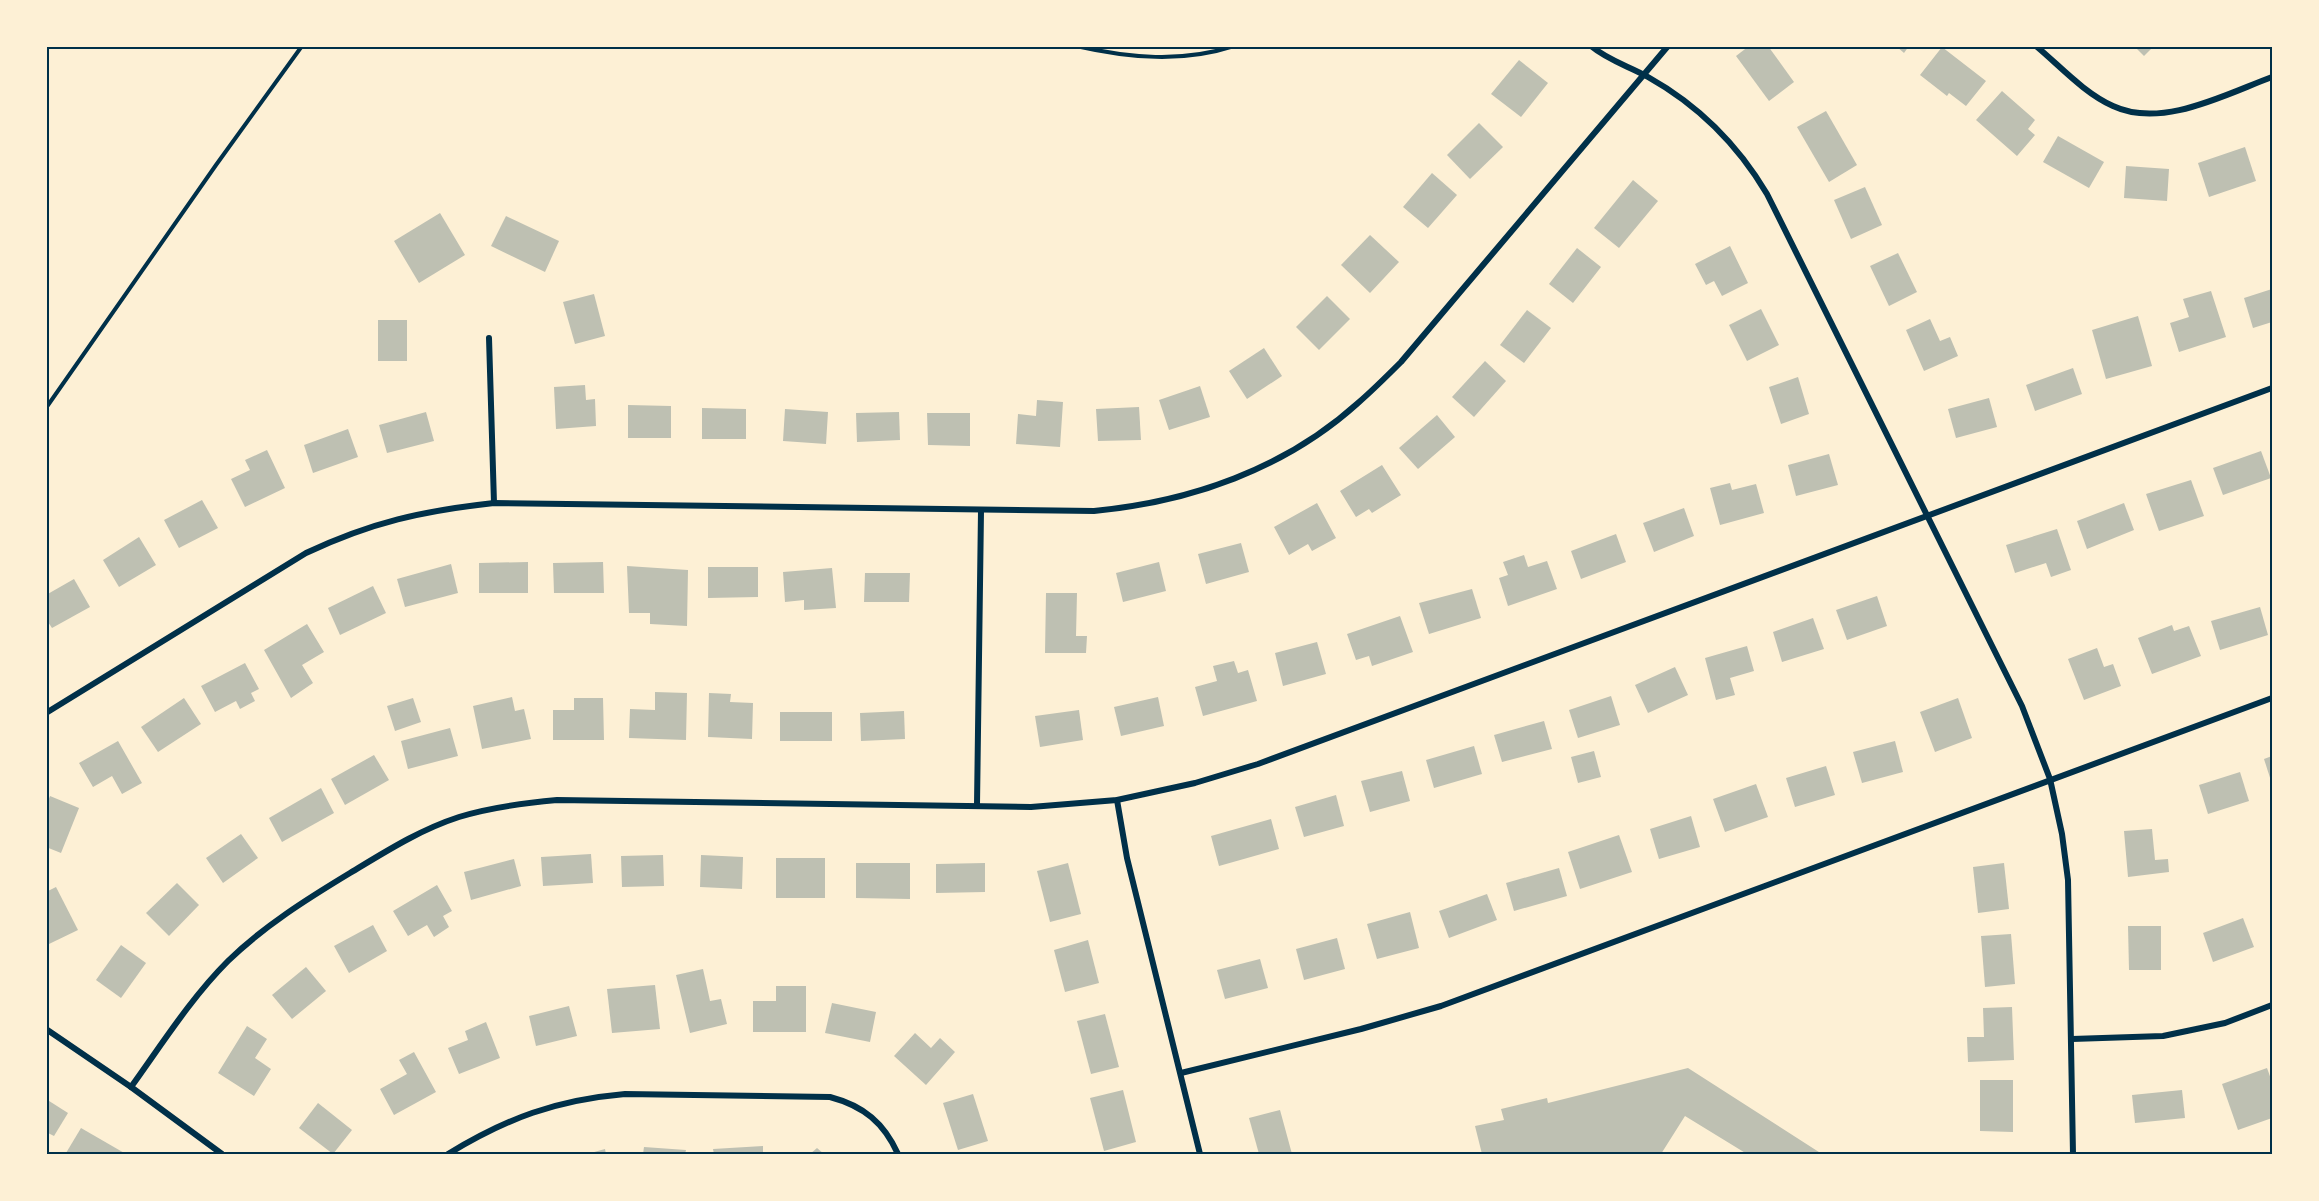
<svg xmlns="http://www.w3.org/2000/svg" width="2319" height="1201" viewBox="0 0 2319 1201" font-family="'Archivo Narrow',sans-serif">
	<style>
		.building { fill: #bec0b2 }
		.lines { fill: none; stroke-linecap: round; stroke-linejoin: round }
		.path { stroke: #003049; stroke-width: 4 }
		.minor { stroke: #003049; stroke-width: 6 }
		.neatline { fill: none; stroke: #003049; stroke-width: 2 }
	</style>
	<rect width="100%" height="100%" fill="#fdf0d5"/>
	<g class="building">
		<polygon points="1749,46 1768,46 1794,82 1769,101 1736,56"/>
		<polygon points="1896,46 1909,46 1904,53"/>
		<polygon points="2134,46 2154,46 2144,56"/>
		<polygon points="1942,47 1986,81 1966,106 1949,93 1947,96 1920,75"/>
		<polygon points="1519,60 1548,83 1521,117 1491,94"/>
		<polygon points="2002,91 2035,120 2028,129 2035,135 2017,156 1976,120"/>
		<polygon points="1826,111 1857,165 1829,182 1797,127"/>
		<polygon points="1479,123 1503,147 1470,179 1447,155"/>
		<polygon points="2058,136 2104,162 2089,188 2043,162"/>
		<polygon points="2245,147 2256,181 2209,197 2198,163"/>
		<polygon points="2126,166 2169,169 2167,201 2124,198"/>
		<polygon points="1432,173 1457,195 1428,228 1403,207"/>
		<polygon points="1633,180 1658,201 1619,248 1594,228"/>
		<polygon points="1865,187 1882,225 1851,239 1834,200"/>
		<polygon points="440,213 465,255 419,283 394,241"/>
		<polygon points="506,216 559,241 545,272 491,246"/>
		<polygon points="1370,235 1399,262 1370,293 1341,265"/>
		<polygon points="1730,246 1748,283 1722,296 1714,281 1706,285 1695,264"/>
		<polygon points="1577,248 1601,267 1573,303 1549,284"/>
		<polygon points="1898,253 1917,292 1889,306 1870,266"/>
		<polygon points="2272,289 2272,322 2253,328 2244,298"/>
		<polygon points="2211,291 2226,337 2179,352 2170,323 2189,317 2183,299"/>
		<polygon points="594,294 605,336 575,344 563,302"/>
		<polygon points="1327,296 1350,319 1319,350 1296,327"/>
		<polygon points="1761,309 1779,345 1747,361 1729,325"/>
		<polygon points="1527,310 1551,328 1524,363 1500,345"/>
		<polygon points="2138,316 2152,366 2106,379 2092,330"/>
		<polygon points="1930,319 1940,341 1950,337 1958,356 1924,371 1906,330"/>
		<rect x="378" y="320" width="29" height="41"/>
		<polygon points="1264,348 1282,376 1247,399 1229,371"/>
		<polygon points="1485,361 1506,381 1474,417 1452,397"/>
		<polygon points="2073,368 2082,394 2035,411 2026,385"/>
		<polygon points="1798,377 1809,414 1781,424 1769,387"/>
		<polygon points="585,385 586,400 595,399 596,426 556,429 554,387"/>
		<polygon points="1200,386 1210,417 1169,430 1159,400"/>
		<polygon points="1989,398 1997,427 1956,438 1948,409"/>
		<polygon points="1037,400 1063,402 1060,447 1016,444 1018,414 1036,416"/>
		<polygon points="628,405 671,406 671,438 628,438"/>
		<polygon points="1139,407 1141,440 1098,441 1096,409"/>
		<polygon points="702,408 746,409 746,439 702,439"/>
		<polygon points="785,409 828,412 826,444 783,441"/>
		<polygon points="426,412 434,441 387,453 379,425"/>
		<polygon points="899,412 900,440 857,442 856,413"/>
		<polygon points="927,413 970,413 970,446 928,445"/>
		<polygon points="1437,415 1455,437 1418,469 1399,448"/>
		<polygon points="348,429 358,457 313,473 304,445"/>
		<polygon points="267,450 285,488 245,507 231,479 250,470 245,460"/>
		<polygon points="2261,451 2271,478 2223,495 2213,468"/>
		<polygon points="1829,454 1838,485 1796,496 1788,465"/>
		<polygon points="1382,465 1401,495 1372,513 1369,509 1356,517 1340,491"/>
		<polygon points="2191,480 2204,516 2159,531 2146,494"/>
		<polygon points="1730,483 1732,490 1756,484 1764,513 1720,525 1710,488"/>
		<polygon points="202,500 218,528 179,548 164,520"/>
		<polygon points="1317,503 1336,538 1312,551 1308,544 1289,555 1274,527"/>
		<polygon points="2124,503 2134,530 2087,549 2077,521"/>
		<polygon points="1684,508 1694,536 1654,552 1643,523"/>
		<polygon points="2057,529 2071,570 2051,577 2046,563 2015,573 2006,545"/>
		<polygon points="1616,534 1626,562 1581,579 1571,551"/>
		<polygon points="139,537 156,565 119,587 103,560"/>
		<polygon points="1241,543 1249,572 1206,584 1198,554"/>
		<polygon points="1524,555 1528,567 1547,561 1557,589 1508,606 1499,578 1508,575 1503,562"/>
		<polygon points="528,562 528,593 479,593 479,563"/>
		<polygon points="603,562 604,593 554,593 553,563"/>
		<polygon points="1159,562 1166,591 1123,602 1116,573"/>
		<polygon points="451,564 458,593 405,607 397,579"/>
		<polygon points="627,566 688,570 687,626 650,624 650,613 629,613"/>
		<polygon points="708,567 758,567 758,597 708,598"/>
		<polygon points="832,568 836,608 804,610 804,600 785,602 783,572"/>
		<polygon points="865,573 910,573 909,602 864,602"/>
		<polygon points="74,579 90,607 52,628 46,619 46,595"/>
		<polygon points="373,586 386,613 340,635 328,608"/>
		<polygon points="1472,589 1481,618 1429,634 1419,603"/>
		<polygon points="1046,593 1077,593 1076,636 1087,636 1086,653 1045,653"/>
		<polygon points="1877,596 1887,626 1847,640 1836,610"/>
		<polygon points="2260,607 2268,635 2220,650 2211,621"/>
		<polygon points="1400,616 1413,652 1372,666 1369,656 1356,660 1347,634"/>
		<polygon points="1813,618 1824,649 1782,662 1773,632"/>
		<polygon points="307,624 324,652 302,665 313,683 291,698 264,650"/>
		<polygon points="2172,625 2174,631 2189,626 2201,656 2152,674 2138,638"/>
		<polygon points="1317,642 1326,674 1283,686 1275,653"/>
		<polygon points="1747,646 1754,671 1730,678 1735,695 1716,700 1705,658"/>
		<polygon points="2097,648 2104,667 2113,664 2121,686 2084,700 2068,659"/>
		<polygon points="1234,661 1238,673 1248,670 1257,701 1203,716 1195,687 1217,681 1213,666"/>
		<polygon points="245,663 259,689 251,693 255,701 240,709 236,701 215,712 201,686"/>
		<polygon points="1675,667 1688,695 1648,713 1635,685"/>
		<polygon points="655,692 687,693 686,740 629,738 630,709 655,710"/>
		<polygon points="709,693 731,694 730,702 753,703 752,739 708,737"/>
		<polygon points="1611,696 1620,725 1578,738 1569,710"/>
		<polygon points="512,697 515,711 524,709 531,739 482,749 473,706"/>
		<polygon points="1158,697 1164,726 1121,736 1114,707"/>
		<polygon points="184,698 201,724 158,752 141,727"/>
		<polygon points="413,698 421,722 395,731 387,706"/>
		<polygon points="574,698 603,698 604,740 553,740 553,710 574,710"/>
		<polygon points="1958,698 1972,738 1935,752 1920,712"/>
		<polygon points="1079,710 1083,740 1040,747 1035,716"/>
		<polygon points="904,711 905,739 861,741 860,713"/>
		<rect x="780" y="712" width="52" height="29"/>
		<polygon points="1544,721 1552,749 1502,762 1494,735"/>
		<polygon points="450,728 458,756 408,769 401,741"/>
		<polygon points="118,741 142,783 122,794 112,776 93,787 79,763"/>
		<polygon points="1895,741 1903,772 1862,783 1853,752"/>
		<polygon points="1474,746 1482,774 1434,788 1426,760"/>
		<polygon points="1594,751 1601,777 1578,783 1571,757"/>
		<polygon points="374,755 389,780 345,805 331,779"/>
		<polygon points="2272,756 2272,784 2264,759"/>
		<polygon points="1826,766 1835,795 1795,807 1786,778"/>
		<polygon points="1402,771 1410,801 1370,812 1361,781"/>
		<polygon points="2240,772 2249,801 2208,814 2199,785"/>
		<polygon points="1756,784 1768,817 1725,832 1713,799"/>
		<polygon points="321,788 334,813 282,842 269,818"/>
		<polygon points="1336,795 1344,826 1304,837 1295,807"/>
		<polygon points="50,796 79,808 61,853 46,847 46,806"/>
		<polygon points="1691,816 1700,847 1659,859 1650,829"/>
		<polygon points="1271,819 1279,849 1219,866 1211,836"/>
		<polygon points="2152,829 2155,860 2168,859 2169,872 2128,877 2124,831"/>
		<polygon points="241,834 258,858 223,883 206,858"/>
		<polygon points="1619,835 1632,872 1580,889 1568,852"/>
		<polygon points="591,854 593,883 543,886 541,857"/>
		<polygon points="663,855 664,886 622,887 621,856"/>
		<polygon points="701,855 743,857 742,889 700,887"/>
		<rect x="776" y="858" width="49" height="40"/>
		<polygon points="514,859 521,886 471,900 464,872"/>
		<polygon points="856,863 910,863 910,899 856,898"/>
		<polygon points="985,863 985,892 936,893 936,864"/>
		<polygon points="1068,863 1081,914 1050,922 1037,871"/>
		<polygon points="2004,863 2009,909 1978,913 1973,867"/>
		<polygon points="1559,868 1567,896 1514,911 1506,883"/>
		<polygon points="177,883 199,905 169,936 146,913"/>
		<polygon points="437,885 452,911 443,916 449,927 434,937 427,925 408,936 393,911"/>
		<polygon points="56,887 78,930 49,944 46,939 46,892"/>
		<polygon points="1487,894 1497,920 1449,938 1439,911"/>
		<polygon points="1410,912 1419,948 1377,959 1367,924"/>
		<polygon points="2243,918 2254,947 2213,962 2203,933"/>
		<polygon points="373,925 387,951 349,973 334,946"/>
		<polygon points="2128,926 2161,926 2161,970 2129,970"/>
		<polygon points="2011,934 2015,984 1985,987 1981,936"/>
		<polygon points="1337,938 1345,969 1304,980 1296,949"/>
		<polygon points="1088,940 1099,983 1065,992 1054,950"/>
		<polygon points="121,945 146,963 121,998 96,980"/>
		<polygon points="1260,959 1268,988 1225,999 1217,970"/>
		<polygon points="306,967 326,991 292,1019 272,995"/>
		<polygon points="703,969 710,1001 721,999 727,1024 690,1033 676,975"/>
		<polygon points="655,985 660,1029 612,1033 607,989"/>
		<polygon points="776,986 806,986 806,1032 753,1032 753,1001 776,1001"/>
		<polygon points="832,1003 876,1012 870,1042 825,1033"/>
		<polygon points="569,1006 577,1036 536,1046 529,1016"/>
		<polygon points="2012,1007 2014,1060 1968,1062 1967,1037 1984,1037 1983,1008"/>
		<polygon points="1105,1014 1119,1067 1091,1074 1077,1021"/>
		<polygon points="486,1022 500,1058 459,1074 448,1048 468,1040 465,1031"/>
		<polygon points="247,1026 267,1039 255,1058 271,1069 254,1096 218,1073"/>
		<polygon points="915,1033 931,1048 940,1038 955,1052 926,1085 894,1056"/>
		<polygon points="414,1052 436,1092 394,1115 380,1089 407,1074 399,1060"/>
		<polygon points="1688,1068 1822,1154 1747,1154 1685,1116 1661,1154 1482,1154 1475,1126 1504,1120 1501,1109 1547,1098 1548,1103"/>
		<polygon points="2267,1068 2272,1082 2272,1118 2238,1130 2222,1084"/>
		<polygon points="1980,1080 2013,1080 2013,1132 1980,1131"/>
		<polygon points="1123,1090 1136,1142 1104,1151 1090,1098"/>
		<polygon points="2182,1090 2185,1118 2135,1123 2132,1095"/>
		<polygon points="973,1094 988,1141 958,1150 943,1103"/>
		<polygon points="46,1099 68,1113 54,1136 46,1132"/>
		<polygon points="318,1103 352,1130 333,1154 299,1128"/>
		<polygon points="1280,1110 1292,1154 1259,1154 1249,1118"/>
		<polygon points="81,1128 126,1154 70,1154 66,1153"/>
		<polygon points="763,1146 763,1154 714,1154 713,1149"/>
		<polygon points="644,1147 686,1150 685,1154 643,1154"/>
		<polygon points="817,1148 824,1154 810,1154"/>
		<polygon points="605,1149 606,1154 587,1154"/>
	</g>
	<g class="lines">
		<g class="path">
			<path d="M1076,46C1129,58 1182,63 1234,46"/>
			<polyline points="46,408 216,165 302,46"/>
		</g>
		<g class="minor">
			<path d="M1591,46C1609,61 1629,66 1648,77C1698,105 1738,145 1767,194L2022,706L2050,779L2062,834L2068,880L2073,1154"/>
			<path d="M2036,46C2060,66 2084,93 2113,106C2162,129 2226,94 2272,77"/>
			<polyline points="489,338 494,503"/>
			<path d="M46,713L306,553C372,522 422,511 494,503L1094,511C1190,502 1285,469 1358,403C1373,390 1387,376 1401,362L1668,46"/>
			<polyline points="1117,800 1127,858 1200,1154"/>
			<polyline points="977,805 981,511"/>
			<polyline points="46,1029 131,1087 222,1154"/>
			<polyline points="2072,1039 2163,1036 2225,1023 2272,1005"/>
			<polyline points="1181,1073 1361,1029 1441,1006 2272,698"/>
			<path d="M131,1087C162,1044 191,998 228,961C264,926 307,899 350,873C385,852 419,830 459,817C491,807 524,803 557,800L1031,807L1117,800L1195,783L1258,764L2272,388"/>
			<path d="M448,1154C507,1118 556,1100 625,1094L830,1097C864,1106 884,1123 898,1154"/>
		</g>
	</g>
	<rect width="2319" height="1201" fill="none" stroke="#fdf0d5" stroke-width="96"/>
	<rect x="48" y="48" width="2223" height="1105" class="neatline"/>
</svg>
